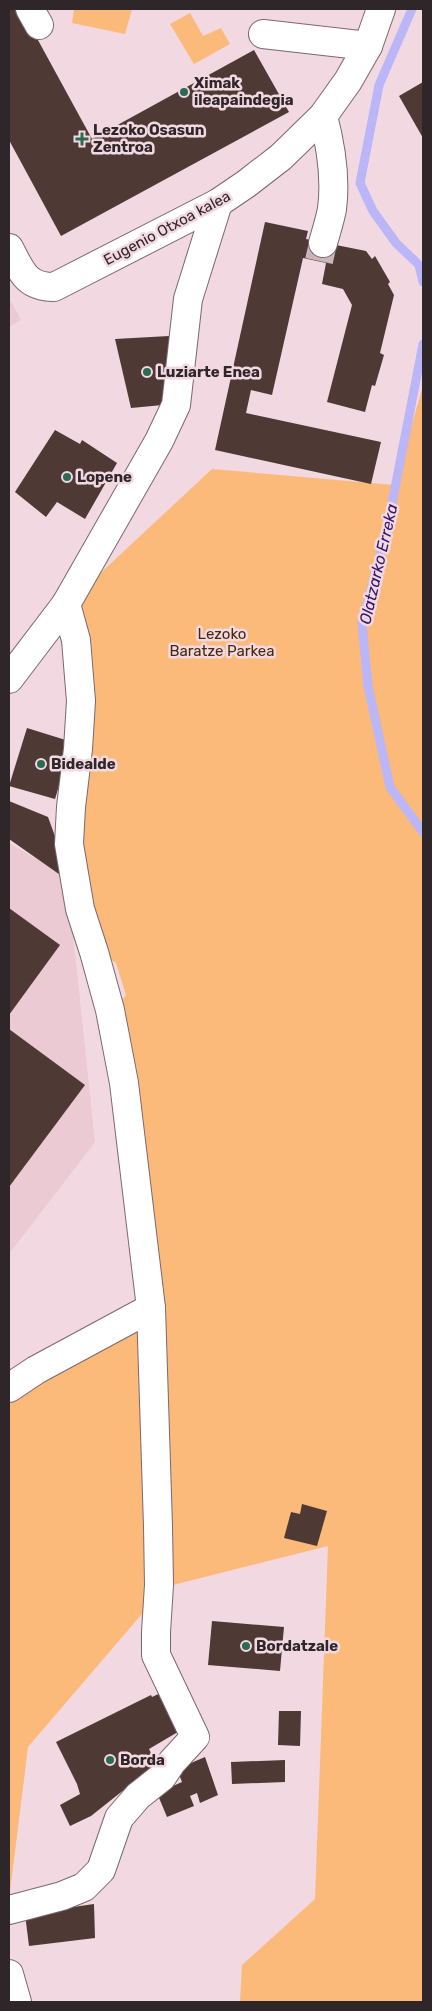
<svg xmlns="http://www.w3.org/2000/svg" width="432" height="2011" font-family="Rubik,sans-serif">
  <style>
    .built { fill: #ebcad4 }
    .green { fill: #fbba7a }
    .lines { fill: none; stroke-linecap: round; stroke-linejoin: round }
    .stream { stroke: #bab6f7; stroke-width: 9 }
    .building { fill: #4e3935 }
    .minor-tunnel { stroke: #cbb4bb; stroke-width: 28; stroke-dasharray: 28 14; stroke-linecap: butt }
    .minor-casing { stroke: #7d676e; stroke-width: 30 }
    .minor { stroke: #fff; stroke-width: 28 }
    .poi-dot { fill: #2d6a55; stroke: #f2d8e0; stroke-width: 2 }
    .labels { text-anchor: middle; stroke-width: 5; stroke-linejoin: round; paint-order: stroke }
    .poi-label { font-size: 15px; font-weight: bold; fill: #2f2629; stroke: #f2d8e0; text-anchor: start }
    .street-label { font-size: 15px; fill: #2f2629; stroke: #f2d8e0 }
    .park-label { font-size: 15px; fill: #44290c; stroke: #f2d8e0 }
    .water-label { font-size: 16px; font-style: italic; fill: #2e1570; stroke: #f2d8e0 }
  </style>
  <rect width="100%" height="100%" fill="#f2d8e0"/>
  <g class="built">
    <polygon points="9,298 21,320 9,327"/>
    <polygon points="9,843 67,877 95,1142 9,1254"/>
  </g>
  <g class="green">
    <polygon points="74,9 132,9 125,34 72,23"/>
    <polygon points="190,13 203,36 221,28 230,44 194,64 170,24"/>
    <polygon points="423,386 423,2002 240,2002 242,1965 315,1899 328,1546 165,1587 28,1747 9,1900 9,1399 157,1318 116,1007 126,995 116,963 102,954 82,904 78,594 212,469 394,485"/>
  </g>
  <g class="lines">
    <g class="stream">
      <polyline points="412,9 379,85 360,183 373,211 396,243 419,265 423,282"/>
      <polyline points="423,344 387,529 362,623 368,686 390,787 423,832"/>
    </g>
  </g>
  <g class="building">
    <polygon points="9,9 21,9 92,139 254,50 289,112 61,236 9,140"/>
    <polygon points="423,82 423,138 399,96"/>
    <polygon points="265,222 308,231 306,239 366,251 372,259 375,256 390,282 388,284 394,295 380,353 384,355 375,386 372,385 365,412 327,402 352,305 343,289 322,284 326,263 303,258 272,395 251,390 246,413 381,442 371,484 215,450"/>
    <polygon points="169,336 173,404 131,408 115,339"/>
    <polygon points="55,430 80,444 82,440 117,463 85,519 57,502 46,517 15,492"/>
    <polygon points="27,728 72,742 55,799 9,786"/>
    <polygon points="9,801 48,817 69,875 66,879 9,839"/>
    <polygon points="9,908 60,945 9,1015"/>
    <polygon points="9,1029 85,1085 9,1187"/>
    <polygon points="302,1504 327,1511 317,1546 284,1538 291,1512 300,1514"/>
    <polygon points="212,1621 284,1627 280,1671 208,1665"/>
    <polygon points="169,1689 188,1726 149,1749 160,1772 130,1785 91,1816 70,1826 60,1805 80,1794 77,1784 56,1742 151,1695 152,1697"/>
    <polygon points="279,1711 301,1711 300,1746 278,1745"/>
    <polygon points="205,1757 218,1795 200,1803 197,1793 190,1796 194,1806 167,1817 157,1793 182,1782 177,1769"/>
    <polygon points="285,1760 285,1782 232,1784 231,1762"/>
    <polygon points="94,1904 95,1938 29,1946 25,1914"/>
  </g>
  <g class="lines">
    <polyline class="minor-tunnel" points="319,261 323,243"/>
    <g class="minor-casing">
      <g id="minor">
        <polyline points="30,9 39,25"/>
        <polyline points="263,34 368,46"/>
        <path d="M323,243C326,232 330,220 332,209C336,178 331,146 323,116"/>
        <path d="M9,248C21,270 25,287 54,287L218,203L246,184L281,157L323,116L348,81L368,46L381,9"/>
        <polyline points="9,679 66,604 159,441 176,405 188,299 218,203"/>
        <polyline points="9,1388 36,1370 151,1308"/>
        <polyline points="9,1910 62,1896 84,1887 101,1870 119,1818 138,1796 162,1777 172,1762 195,1737 156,1655 156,1632 159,1585 158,1526 151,1308 124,1083 110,1010 94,952 80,909 69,844 71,807 78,749 81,701 76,640 66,604"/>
        <polyline points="9,1974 17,2002"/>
      </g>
    </g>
    <use href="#minor" class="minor"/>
  </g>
  <g class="poi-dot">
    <circle cx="184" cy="92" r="5"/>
    <path d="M79.5 131.5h5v5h5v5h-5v5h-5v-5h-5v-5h5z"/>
    <circle cx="147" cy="372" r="5"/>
    <circle cx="67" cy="477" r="5"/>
    <circle cx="41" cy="764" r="5"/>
    <circle cx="246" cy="1646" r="5"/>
    <circle cx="110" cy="1760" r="5"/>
  </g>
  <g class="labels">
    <g class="poi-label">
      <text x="194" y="88">Ximak<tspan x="194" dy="17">ileapaindegia</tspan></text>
      <text x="93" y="135">Lezoko Osasun<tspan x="93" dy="17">Zentroa</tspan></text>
      <text x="157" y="377">Luziarte Enea</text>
      <text x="77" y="482">Lopene</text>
      <text x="51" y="769">Bidealde</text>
      <text x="256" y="1651">Bordatzale</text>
      <text x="120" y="1765">Borda</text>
    </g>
    <g class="street-label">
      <text transform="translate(167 228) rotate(-28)" y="5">Eugenio Otxoa kalea</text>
    </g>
    <g class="park-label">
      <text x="222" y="639">Lezoko<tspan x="222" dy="17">Baratze Parkea</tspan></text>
    </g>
    <g class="water-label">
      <text transform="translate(378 564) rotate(-77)" y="6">Olatzarko Erreka</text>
    </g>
  </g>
  <rect width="432" height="2011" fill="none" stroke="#2f2629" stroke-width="20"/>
</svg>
